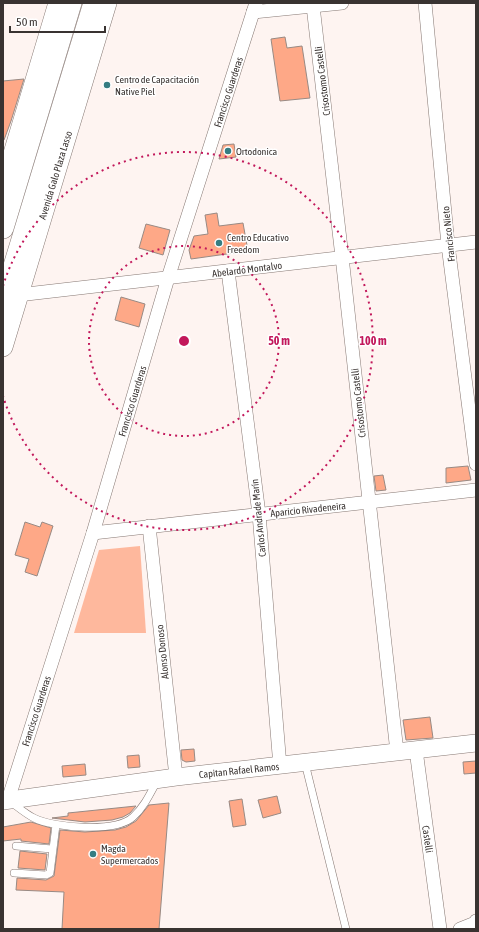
<svg xmlns="http://www.w3.org/2000/svg" width="479" height="932" font-family="'Asap Condensed',sans-serif">
  <style>
    .green { fill: #feb89d }
    .building { fill: #fea887; stroke: #988a84 }
    .lines { fill: none; stroke-linecap: round; stroke-linejoin: round }
    .service-casing { stroke: #877974; stroke-width: 8 }
    .minor-casing { stroke: #877974; stroke-width: 14 }
    .tertiary-casing { stroke: #877974; stroke-width: 18 }
    .secondary-casing { stroke: #877974; stroke-width: 20 }
    .primary-casing { stroke: #877974; stroke-width: 22 }
    .service { stroke: #fff; stroke-width: 7 }
    .minor { stroke: #fff; stroke-width: 13 }
    .tertiary { stroke: #fff; stroke-width: 17 }
    .secondary { stroke: #fff; stroke-width: 19 }
    .primary { stroke: #fff; stroke-width: 21 }
    .ring { fill: none; stroke: #c2185b; stroke-width: 2; stroke-dasharray: 2 4 }
    .poi-dot { fill: #357d82; stroke: #fff; stroke-width: 1.5 }
    .labels { text-anchor: middle; stroke-width: 3; stroke-linejoin: round; paint-order: stroke }
    .poi-label { font-size: 10px; fill: #393331; stroke: #fff; text-anchor: start }
    .street-label { font-size: 10px; fill: #393331; stroke: #fff }
    .centre { fill: #c2185b; stroke: #fff; stroke-width: 2 }
    .ring-label { font-size: 12px; text-anchor: middle; font-weight: bold; fill: #c2185b; stroke: #fff; stroke-width: 3; stroke-linejoin: round; paint-order: stroke }
  </style>
  <rect width="100%" height="100%" fill="#fef4f1"/>
  <polygon class="green" points="140,546 146,633 74,633 99,550"/>
  <g class="building">
    <polygon points="285,37 287,48 302,46 310,98 280,101 271,39"/>
    <polygon points="24,79 11,121 4,140 3,140 3,81"/>
    <polygon points="234,144 236,157 219,159 223,145"/>
    <polygon points="217,213 219,226 243,223 248,251 191,259 189,250 194,236 208,234 205,215"/>
    <polygon points="146,224 170,230 163,255 139,248"/>
    <polygon points="121,297 145,304 139,327 115,320"/>
    <polygon points="468,466 471,480 446,483 446,468"/>
    <polygon points="383,475 386,490 376,491 374,476"/>
    <polygon points="25,522 40,527 42,522 53,526 37,576 25,572 29,559 15,555"/>
    <polygon points="430,717 433,738 406,740 403,720"/>
    <polygon points="194,749 195,761 186,762 182,760 181,750"/>
    <polygon points="139,755 140,767 128,768 127,756"/>
    <polygon points="476,761 476,773 464,774 463,762"/>
    <polygon points="85,764 86,775 63,777 62,766"/>
    <polygon points="277,796 281,813 263,818 258,800"/>
    <polygon points="242,799 246,825 233,827 229,801"/>
    <polygon points="169,803 159,929 62,929 64,892 16,890 17,878 46,880 54,876 60,830 85,832 115,830 126,827 136,821 149,805"/>
    <polygon points="136,806 130,813 123,817 112,820 85,822 52,818 68,816 68,813"/>
    <polygon points="31,822 51,828 49,844 21,841 21,839 3,841 3,827"/>
    <polygon points="20,851 47,854 45,870 18,868"/>
  </g>
  <g class="lines">
    <g class="service-casing">
      <g id="service">
        <polyline points="305,763 346,929"/>
        <path d="M11,802C19,808 26,814 34,818C54,828 116,833 133,817C144,807 150,794 157,781"/>
        <polyline points="16,846 52,849"/>
        <polyline points="14,873 46,875 50,873 56,825"/>
      </g>
    </g>
    <g class="minor-casing">
      <g id="minor">
        <polyline points="425,3 448,245 476,464"/>
        <polyline points="313,6 342,257 397,752"/>
        <polyline points="253,12 342,3"/>
        <polyline points="228,271 259,514 280,766"/>
        <polyline points="18,295 476,242"/>
        <polyline points="149,526 176,777"/>
        <polyline points="93,533 476,490"/>
        <polyline points="416,750 440,929"/>
        <polyline points="8,800 93,533 168,278 256,3"/>
        <polyline points="460,929 475,923 476,921"/>
      </g>
    </g>
    <g class="tertiary-casing">
      <polyline id="tertiary" points="3,801 176,777 476,743"/>
    </g>
    <g class="secondary-casing">
      <g id="secondary">
        <polyline points="3,187 58,3"/>
        <polyline points="3,347 107,3"/>
      </g>
    </g>
    <g class="primary-casing">
      <g id="primary">
        <polyline points="3,228 71,3"/>
        <polyline points="3,302 94,3"/>
      </g>
    </g>
    <use href="#service" class="service"/>
    <use href="#minor" class="minor"/>
    <use href="#tertiary" class="tertiary"/>
    <use href="#secondary" class="secondary"/>
    <use href="#primary" class="primary"/>
  </g>
  <g class="ring">
    <circle cx="184" cy="341" r="95"/>
    <path d="M3 286A189 189 0 1 1 3 396"/>
  </g>
  <g class="poi-dot">
    <circle cx="107" cy="85" r="4"/>
    <circle cx="228" cy="151" r="4"/>
    <circle cx="219" cy="243" r="4"/>
    <circle cx="93" cy="854" r="4"/>
  </g>
  <g class="labels">
    <g class="poi-label">
      <text x="115" y="83">Centro de Capacitación<tspan x="115" dy="12">Native Piel</tspan></text>
      <text x="236" y="155">Ortodonica</text>
      <text x="227" y="241">Centro Educativo<tspan x="227" dy="12">Freedom</tspan></text>
      <text x="101" y="852">Magda<tspan x="101" dy="12">Supermercados</tspan></text>
    </g>
    <g class="street-label">
      <text transform="translate(322 81) rotate(-97)" y="4">Crisostomo Castelli</text>
      <text transform="translate(228 92) rotate(-72)" y="4">Francisco Guarderas</text>
      <text transform="translate(55 175) rotate(-73)" y="4">Avenida Galo Plaza Lasso</text>
      <text transform="translate(448 234) rotate(-96)" y="4">Francisco Nieto</text>
      <text transform="translate(247 269) rotate(-7)" y="4">Abelardo Montalvo</text>
      <text transform="translate(132 401) rotate(-73)" y="4">Francisco Guarderas</text>
      <text transform="translate(358 403) rotate(-96)" y="4">Crisostomo Castelli</text>
      <text transform="translate(308 509) rotate(-6)" y="4">Aparicio Rivadeneira</text>
      <text transform="translate(258 518) rotate(-96)" y="4">Carlos Andrade Marín</text>
      <text transform="translate(162 652) rotate(-96)" y="4">Alonso Donoso</text>
      <text transform="translate(36 711) rotate(-72)" y="4">Francisco Guarderas</text>
      <text transform="translate(239 770) rotate(-6)" y="4">Capitan Rafael Ramos</text>
      <text transform="translate(428 839) rotate(82)" y="4">Castelli</text>
    </g>
  </g>
  <circle cx="184" cy="341" r="6" class="centre"/>
  <g class="ring-label">
    <text x="279" y="345">50 m</text>
    <text x="373" y="345">100 m</text>
  </g>
  <rect width="479" height="932" fill="none" stroke="#393331" stroke-width="8"/>
  <path d="M10 26v6h95v-6" fill="none" stroke="#393331" stroke-width="2"/>
  <text x="16" y="26" font-size="12" fill="#393331" stroke="#ffffff" stroke-width="3" paint-order="stroke">50 m</text>
</svg>
